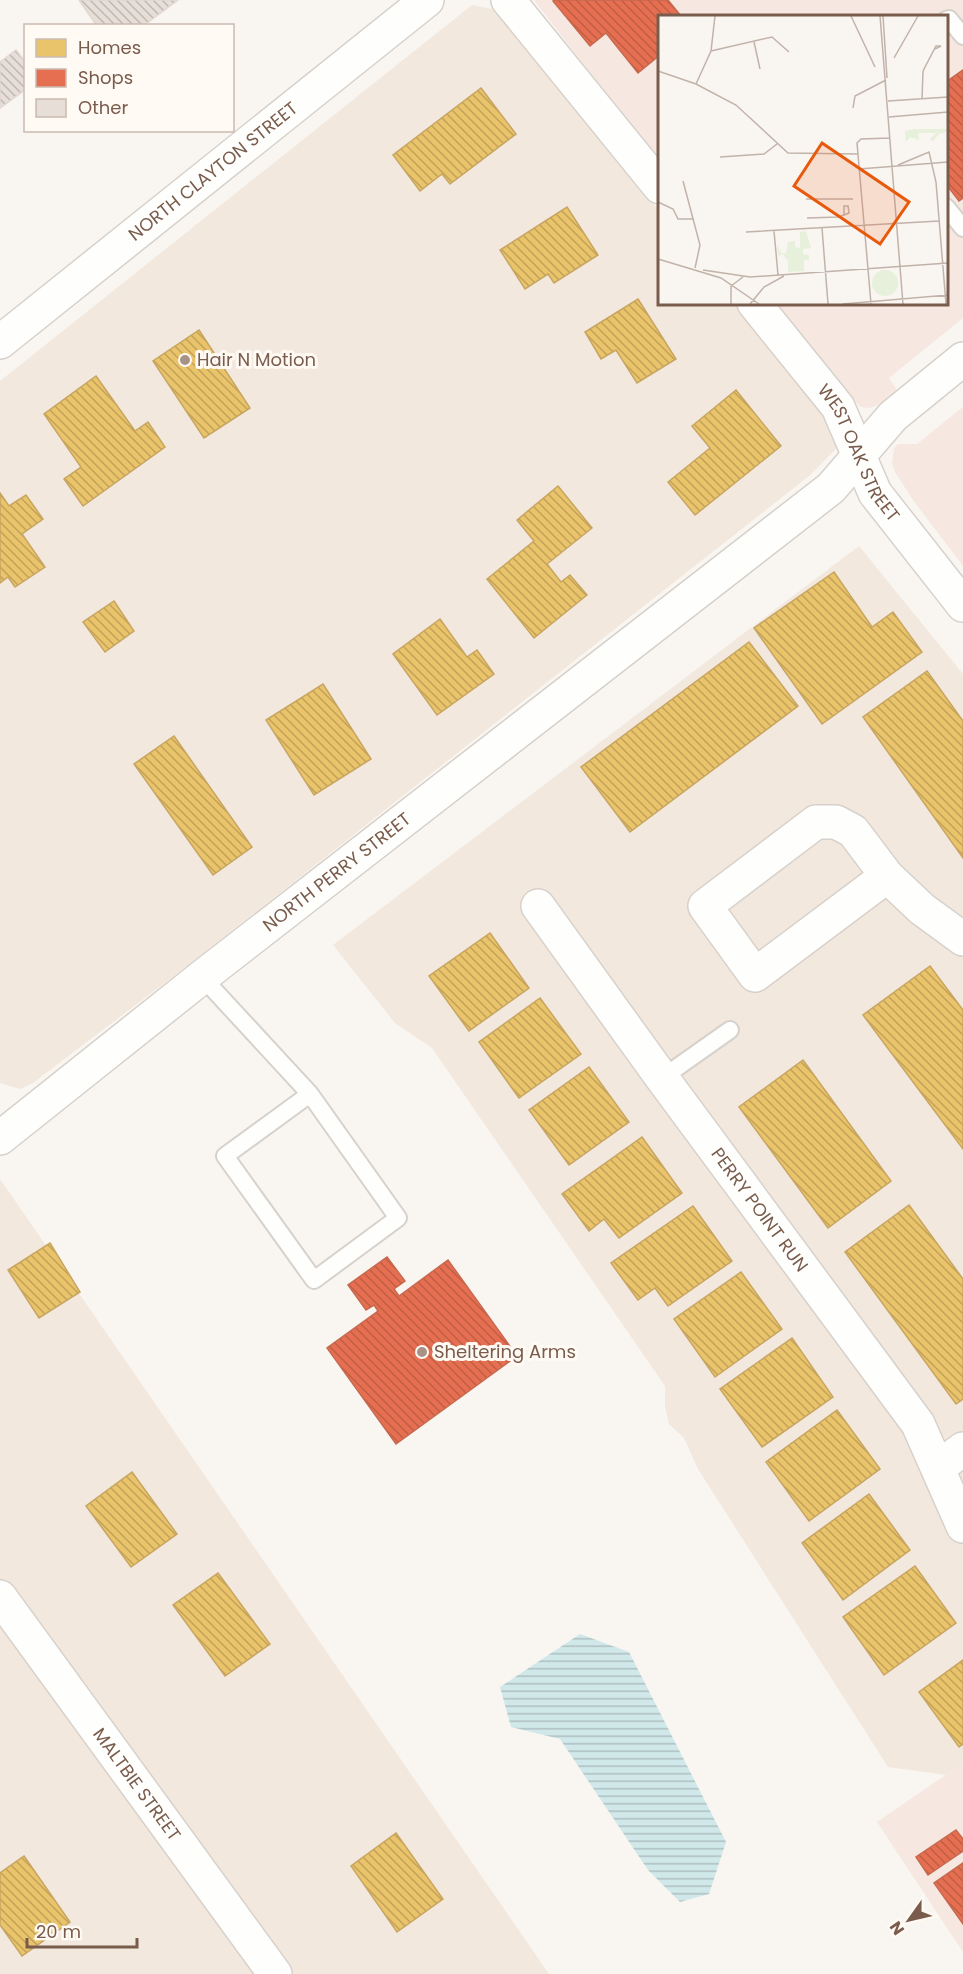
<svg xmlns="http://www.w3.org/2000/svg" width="963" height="1974" font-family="Poppins,sans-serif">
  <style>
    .residential { fill: #f2e8de }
    .commercial { fill: #f6e8e1 }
    .water { fill: url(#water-rules) }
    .homes { fill: url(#homes-back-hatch); stroke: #c8a561; stroke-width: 1.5 }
    .shops { fill: url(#shops-back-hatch); stroke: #c66950; stroke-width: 1.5 }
    .building { fill: url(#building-back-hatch); stroke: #e2d8d2; stroke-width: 1.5 }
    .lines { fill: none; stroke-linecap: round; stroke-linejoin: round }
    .service-casing { stroke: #d7d1cb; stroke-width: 20 }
    .minor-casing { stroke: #d7d1cb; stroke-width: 36 }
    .tertiary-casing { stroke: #d7d1cb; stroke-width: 36 }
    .service { stroke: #fefefd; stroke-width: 16 }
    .minor { stroke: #fefefd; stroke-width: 33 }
    .tertiary { stroke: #fefefd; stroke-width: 33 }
    .poi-dot { fill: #a69286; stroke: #fffaf3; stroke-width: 2 }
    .labels { text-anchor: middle; stroke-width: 6; stroke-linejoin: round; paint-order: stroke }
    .street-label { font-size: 18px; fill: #7a5c4d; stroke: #fffaf3 }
    .poi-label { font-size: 18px; fill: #7a5c4d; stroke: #fffaf3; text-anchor: start }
    .inset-road { fill: none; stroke: #c2b3aa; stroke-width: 1.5 }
    .view { fill: #e8590c; fill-opacity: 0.15; stroke: #e8590c; stroke-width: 3 }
    .inset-edge { fill: none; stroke: #7a5c4d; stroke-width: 3 }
  </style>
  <defs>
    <pattern id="water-rules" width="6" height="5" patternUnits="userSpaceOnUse" patternTransform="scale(1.5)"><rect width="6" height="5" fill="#d0e8ea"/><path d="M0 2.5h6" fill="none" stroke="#aebfc0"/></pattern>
    <pattern id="homes-back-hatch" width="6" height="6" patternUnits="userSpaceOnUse" patternTransform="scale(1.5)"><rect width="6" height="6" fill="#e9c46a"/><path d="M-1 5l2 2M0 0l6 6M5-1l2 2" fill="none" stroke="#c2a259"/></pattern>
    <pattern id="shops-back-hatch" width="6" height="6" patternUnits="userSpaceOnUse" patternTransform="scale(1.5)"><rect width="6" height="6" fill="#e76f51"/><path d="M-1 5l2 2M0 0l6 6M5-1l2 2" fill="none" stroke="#c05e45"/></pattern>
    <pattern id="building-back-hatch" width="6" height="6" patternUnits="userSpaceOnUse" patternTransform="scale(1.5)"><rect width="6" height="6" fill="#e6ded7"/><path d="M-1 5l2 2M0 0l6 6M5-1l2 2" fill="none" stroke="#bfb7b1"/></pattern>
  </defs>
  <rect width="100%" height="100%" fill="#f9f5f0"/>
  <g class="residential">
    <polygon points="472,5 498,10 660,212 660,303 734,303 815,404 835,436 836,449 809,476 192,962 33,1083 20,1089 0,1083 0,381"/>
    <polygon points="859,546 963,674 963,1763 947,1775 888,1767 698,1469 684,1438 669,1424 665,1406 665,1386 432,1048 395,1023 333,945"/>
    <polygon points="0,1179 549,1974 0,1974"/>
  </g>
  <g class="commercial">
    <polygon points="534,0 963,0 963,318 889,378 897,390 878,405 870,408 861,407 853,400 773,303 946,303 946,16 660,16 660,164"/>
    <polygon points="963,407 963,566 913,500 895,472 892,463 894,448 898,444 917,444"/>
    <polygon points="963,1763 963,1952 877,1822"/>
  </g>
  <polygon class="water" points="580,1634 629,1652 726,1842 709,1894 680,1902 648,1870 560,1739 511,1727 500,1687"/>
  <g class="homes">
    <polygon points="481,88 516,134 450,184 442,174 420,191 393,155"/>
    <polygon points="567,207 598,255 554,283 548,274 525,289 500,250"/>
    <polygon points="638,299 676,359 637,383 616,350 601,359 585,332"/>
    <polygon points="199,330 250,408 204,438 153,361"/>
    <polygon points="96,376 135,431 148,422 165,447 83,506 64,479 81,467 44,414"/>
    <polygon points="736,390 781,446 695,515 668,482 710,448 692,426"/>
    <polygon points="558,486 592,528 547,564 561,582 570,575 587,595 534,638 487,579 534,541 517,520"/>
    <polygon points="0,493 9,506 26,495 43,519 22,534 45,567 15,587 8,577 0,583"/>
    <polygon points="834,572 872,627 893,612 922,652 822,724 754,628"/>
    <polygon points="114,601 134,631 105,652 83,622"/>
    <polygon points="440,619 467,657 477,650 494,674 437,715 393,654"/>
    <polygon points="749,642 798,706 630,832 581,767"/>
    <polygon points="927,671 963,721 963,858 863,717"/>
    <polygon points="323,684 371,759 314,795 266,720"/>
    <polygon points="174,736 252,847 213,875 134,764"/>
    <polygon points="490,933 529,988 469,1031 429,976"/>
    <polygon points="930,966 963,1010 963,1149 863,1015"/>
    <polygon points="540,998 581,1054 519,1098 479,1042"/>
    <polygon points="803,1060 891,1181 828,1228 739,1107"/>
    <polygon points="589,1067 629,1122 569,1165 529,1110"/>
    <polygon points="642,1137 682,1193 619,1238 604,1219 589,1231 562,1194"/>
    <polygon points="909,1205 963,1279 963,1399 956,1404 845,1252"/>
    <polygon points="693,1206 732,1261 668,1306 655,1288 638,1300 611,1263"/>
    <polygon points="50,1243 80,1292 39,1318 8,1270"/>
    <polygon points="741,1272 782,1329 715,1377 674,1319"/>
    <polygon points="792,1338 833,1397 762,1447 720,1389"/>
    <polygon points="837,1410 880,1469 809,1521 766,1462"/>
    <polygon points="132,1472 177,1534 131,1567 86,1506"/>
    <polygon points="869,1494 910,1550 843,1600 802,1543"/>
    <polygon points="915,1566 956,1623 884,1675 843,1617"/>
    <polygon points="218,1573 270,1644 225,1676 173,1605"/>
    <polygon points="963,1660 963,1744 959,1747 919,1692"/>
    <polygon points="396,1833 443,1899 397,1932 351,1866"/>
    <polygon points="24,1856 70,1922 22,1956 0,1925 0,1873"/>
  </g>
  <g class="shops">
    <polygon points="555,0 668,0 681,16 660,16 660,55 638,73 606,33 590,46 553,1"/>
    <polygon points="963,70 963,198 959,201 946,184 946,82"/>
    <polygon points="387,1257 405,1281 394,1289 399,1296 448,1260 517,1356 396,1444 327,1348 378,1311 374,1305 366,1310 348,1285"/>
    <polygon points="956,1830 963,1839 963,1851 928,1875 916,1857"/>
    <polygon points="963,1863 963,1924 934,1883"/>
  </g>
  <g class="building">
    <polygon points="79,0 178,0 143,26 97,26"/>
    <polygon points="16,50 26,63 26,89 0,108 0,62"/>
  </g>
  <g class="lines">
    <g class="service-casing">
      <g id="service">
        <polyline points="946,20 949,19 963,36"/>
        <polyline points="946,207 963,228"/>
        <polyline points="202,977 310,1094 225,1156 314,1280 398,1218 310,1094"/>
        <polyline points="662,1078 730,1030"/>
      </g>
    </g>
    <g class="minor-casing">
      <g id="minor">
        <polyline points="508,0 660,187"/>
        <path id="s1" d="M754,303L838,407L875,493L963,605"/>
        <polyline points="887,876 755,975 705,906 816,822 836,822 853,831 887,876 922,909 963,939"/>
        <path id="s2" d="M538,906L662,1078L918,1424L963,1526"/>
        <polyline points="938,1468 963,1449"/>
      </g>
    </g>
    <g class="tertiary-casing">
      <g id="tertiary">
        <path id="s3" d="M0,342L427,0"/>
        <path id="s4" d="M0,1138L202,977L831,488L893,416L963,359"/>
        <path id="s5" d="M0,1597L275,1974"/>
      </g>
    </g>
    <use href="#service" class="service"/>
    <use href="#minor" class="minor"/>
    <use href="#tertiary" class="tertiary"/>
  </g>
  <g class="poi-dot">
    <circle cx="185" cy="360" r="6"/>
    <circle cx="422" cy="1352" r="6"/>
  </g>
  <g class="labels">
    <g class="street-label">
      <text dy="6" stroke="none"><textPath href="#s3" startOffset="273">NORTH CLAYTON STREET</textPath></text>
      <text dy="6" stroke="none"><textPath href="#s1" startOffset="184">WEST OAK STREET</textPath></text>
      <text dy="6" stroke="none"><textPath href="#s4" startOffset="429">NORTH PERRY STREET</textPath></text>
      <text dy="6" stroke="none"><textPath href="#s2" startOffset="376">PERRY POINT RUN</textPath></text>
      <text dy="6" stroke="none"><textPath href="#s5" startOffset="232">MALTBIE STREET</textPath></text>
    </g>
    <g class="poi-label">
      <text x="197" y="366">Hair N Motion</text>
      <text x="434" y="1358">Sheltering Arms</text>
    </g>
  </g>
  <g transform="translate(658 15)">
    <rect width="290" height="290" fill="#f9f5f0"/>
    <path d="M214 268a13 13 0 1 1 26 0a13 13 0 1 1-26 0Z" fill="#e7f0db"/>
    <path d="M256,114H289V117L281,119L275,126L272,124L278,118H260L261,125L252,122L248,127L247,116ZM148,216L153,233L145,234V239L151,240V245H146V256L130,257V246L125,239L120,241L119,230L123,238H128L130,227L137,226V232L142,233V217Z" fill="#e7f0db"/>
    <path class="inset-road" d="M193,1L217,52M222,1L242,252M225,1L229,63M96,27L102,54M53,36L114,22L131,37M236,43L260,1M0,56L38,69L78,90L130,138L200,139M38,69L53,36L57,1M264,84L265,57L266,54L278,31H283L277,34M230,86L290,82M195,93L197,81L228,65M231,102L290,97M62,142L106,139L119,129M240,150L271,137L278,167L288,289M201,154L290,147M25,166L42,230L37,253M148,184H195M0,187L15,194L20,204H36M149,203L180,202L186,200V191H190L191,198L186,200M164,213L170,289M116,216L120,260M88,217L281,206M0,244L63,263L101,289M242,252L245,289M210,254L199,128L203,124L232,123M210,254L213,289M45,255L92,262L290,248M73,289V271L85,262M92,289L106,272L126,261M185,289L290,280"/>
    <path class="view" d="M164,128L251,187L222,229L136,171Z"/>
    <rect width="290" height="290" class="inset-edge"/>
  </g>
  <rect x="24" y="24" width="210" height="108" fill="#fffaf3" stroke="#cabbb1" stroke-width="1.5"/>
  <rect x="36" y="39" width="30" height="18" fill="#e9c46a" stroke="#cabbb1" stroke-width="1.5"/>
  <text x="78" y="54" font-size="18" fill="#7a5c4d">Homes</text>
  <rect x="36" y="69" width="30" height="18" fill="#e76f51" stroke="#cabbb1" stroke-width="1.5"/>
  <text x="78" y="84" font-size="18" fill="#7a5c4d">Shops</text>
  <rect x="36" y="99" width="30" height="18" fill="#e6ded7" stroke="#cabbb1" stroke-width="1.5"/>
  <text x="78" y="114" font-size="18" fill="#7a5c4d">Other</text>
  <g transform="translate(909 1920) rotate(236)" stroke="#fffaf3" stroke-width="4.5" paint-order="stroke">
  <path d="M0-4.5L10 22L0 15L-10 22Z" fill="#7a5c4d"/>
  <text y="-9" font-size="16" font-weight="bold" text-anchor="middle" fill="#7a5c4d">N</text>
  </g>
  <path d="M27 1938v9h110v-9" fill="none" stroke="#7a5c4d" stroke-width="3"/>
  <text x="36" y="1938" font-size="18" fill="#7a5c4d" stroke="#fffaf3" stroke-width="4.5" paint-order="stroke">20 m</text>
</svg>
